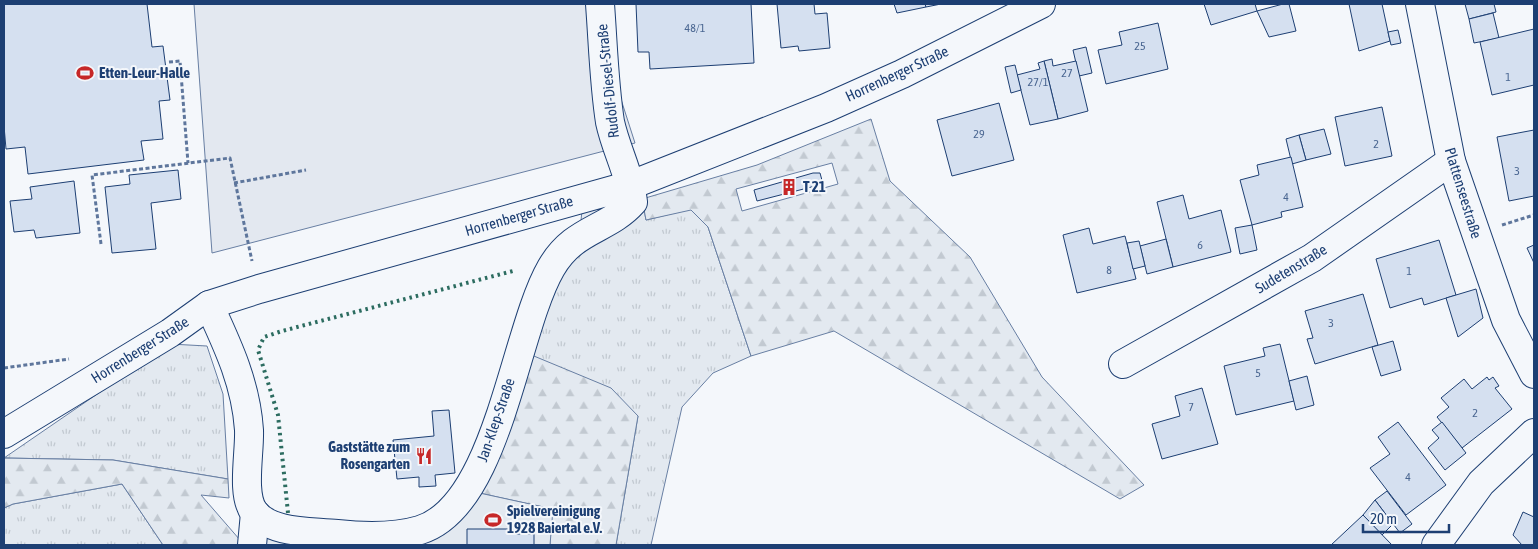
<svg xmlns="http://www.w3.org/2000/svg" width="1538" height="549" font-family="'Asap Condensed',sans-serif">
  <style>
    .grass { fill: url(#grass-tufts); stroke: #687fa3 }
    .forest { fill: url(#forest-firs); stroke: #687fa3; fill-rule: evenodd }
    .pitch { fill: #e3e9f0; stroke: #687fa3 }
    .parking { fill: #e3e8f0; stroke: #687fa3 }
    .building { fill: #d5e0f0; stroke: #1d3f73 }
    .lines { fill: none; stroke-linecap: round; stroke-linejoin: round }
    .minor-casing { stroke: #1d3f73; stroke-width: 30 }
    .major-casing { stroke: #1d3f73; stroke-width: 30 }
    .path { stroke: #5e769c; stroke-width: 3; stroke-dasharray: 4 2.5; stroke-linecap: butt }
    .minor { stroke: #f4f7fb; stroke-width: 28 }
    .major { stroke: #f4f7fb; stroke-width: 28 }
    .hedge { stroke: #2c6c60; stroke-width: 4; stroke-dasharray: 2.5 4; stroke-linecap: butt }
    .labels { text-anchor: middle; stroke-width: 4; stroke-linejoin: round; paint-order: stroke }
    .number-label { font-size: 12px; fill: #4b6792 }
    .poi-label { font-size: 15px; font-weight: bold; fill: #1d3f73; stroke: #f4f7fb; text-anchor: start }
    .street-label { font-size: 15px; fill: #1d3f73; stroke: #f4f7fb }
  </style>
  <defs>
    <pattern id="grass-tufts" width="24" height="20" patternUnits="userSpaceOnUse" patternTransform="scale(1.25)"><rect width="24" height="20" fill="#e3e9f0"/><path d="M3 7l-1-3M5 7V3M7 7l1-3M15 17l-1-3M17 17v-4M19 17l1-3" fill="none" stroke="#c2c9d1"/></pattern>
    <pattern id="forest-firs" width="22" height="20" patternUnits="userSpaceOnUse" patternTransform="scale(1.25)"><rect width="22" height="20" fill="#e3e9f0"/><path d="M5 1l3.5 6h-7zM16 11l3.5 6h-7z" fill="#c2c9d1"/></pattern>
  </defs>
  <rect width="100%" height="100%" fill="#f4f7fb"/>
  <g class="grass">
    <polygon points="642,199 646,220 691,209 708,227 751,356 713,373 682,407 651,545 616,545 638,416 517,349 580,231 582,210"/>
    <polygon points="170,344 207,346 223,394 228,479 113,460 4,458"/>
    <polygon points="122,484 163,545 4,545 4,508 13,504"/>
  </g>
  <g class="forest">
    <path d="M871,119L890,181L970,257L1042,377L1144,485L1120,499L834,331L751,356L708,227L691,210L646,220L642,199L757,165ZM832,163L838,184L742,211L736,189Z"/>
    <polygon points="517,349 611,388 638,416 616,545 550,545 552,509 461,489"/>
    <polygon points="4,458 113,460 228,479 229,498 201,495 240,540 240,545 163,545 122,484 13,504 4,508"/>
  </g>
  <polygon class="pitch" points="461,489 553,509 550,545 240,545 246,523 421,530"/>
  <polygon class="parking" points="194,4 602,4 618,90 635,143 212,253"/>
  <g class="building">
    <polygon points="4,4 147,4 152,47 163,46 170,100 159,101 163,139 141,141 144,160 28,174 25,147 6,149 4,126"/>
    <polygon points="636,4 751,4 754,63 650,69 649,52 638,52"/>
    <polygon points="777,4 814,4 815,14 827,13 830,48 799,51 798,46 781,48"/>
    <polygon points="894,4 925,4 926,7 897,13"/>
    <polygon points="925,4 941,4 926,7"/>
    <polygon points="1204,4 1255,4 1257,11 1211,25"/>
    <polygon points="1283,4 1289,4 1296,31 1269,37 1257,11"/>
    <polygon points="1349,4 1382,4 1390,41 1359,51"/>
    <polygon points="1465,4 1494,4 1496,12 1469,19"/>
    <polygon points="1493,13 1499,38 1474,43 1469,19"/>
    <polygon points="1158,23 1168,69 1106,84 1098,50 1122,45 1119,32"/>
    <polygon points="1534,29 1534,85 1492,95 1480,42"/>
    <polygon points="1398,30 1401,43 1391,45 1388,32"/>
    <polygon points="1086,47 1092,73 1079,76 1073,50"/>
    <polygon points="1052,59 1053,66 1076,61 1088,111 1058,119 1044,61"/>
    <polygon points="1044,61 1058,119 1030,125 1017,75 1040,69 1038,63"/>
    <polygon points="1015,65 1021,90 1011,93 1005,67"/>
    <polygon points="999,103 1014,160 952,176 937,120"/>
    <polygon points="1382,107 1392,156 1345,166 1335,117"/>
    <polygon points="1324,129 1331,154 1306,160 1299,135"/>
    <polygon points="1534,130 1534,196 1509,201 1497,137"/>
    <polygon points="1299,135 1306,160 1292,164 1286,139"/>
    <polygon points="1291,157 1303,207 1281,212 1282,217 1252,225 1240,180 1259,175 1257,165"/>
    <polygon points="178,170 181,199 151,203 156,249 112,253 105,187 130,184 129,175"/>
    <polygon points="813,173 820,173 823,184 757,201 754,190"/>
    <polygon points="74,181 80,233 36,238 34,230 14,232 10,201 32,199 30,187"/>
    <polygon points="1183,195 1189,219 1221,210 1231,252 1173,267 1157,202"/>
    <polygon points="1252,225 1257,250 1240,254 1235,228"/>
    <polygon points="1089,228 1093,244 1125,236 1136,279 1077,293 1063,235"/>
    <polygon points="1166,239 1173,267 1147,274 1140,246"/>
    <polygon points="1439,240 1456,295 1424,305 1422,298 1390,308 1376,259"/>
    <polygon points="1139,241 1145,266 1133,269 1127,243"/>
    <polygon points="1534,245 1534,263 1527,248"/>
    <polygon points="1476,289 1483,318 1458,337 1446,298"/>
    <polygon points="1363,294 1378,345 1315,364 1307,339 1313,338 1305,311"/>
    <polygon points="1393,341 1401,370 1381,376 1372,347"/>
    <polygon points="1280,344 1294,401 1236,415 1224,366 1265,356 1263,348"/>
    <polygon points="1307,376 1314,405 1296,410 1289,381"/>
    <polygon points="1487,377 1489,380 1493,377 1499,386 1495,388 1512,409 1462,448 1437,417 1449,407 1441,398 1464,379 1472,389"/>
    <polygon points="1202,388 1218,444 1162,459 1152,424 1180,416 1175,396"/>
    <polygon points="449,410 455,473 435,475 436,486 419,487 419,477 397,479 393,440 434,436 432,411"/>
    <polygon points="1398,422 1446,485 1406,515 1370,468 1390,454 1378,437"/>
    <polygon points="1442,422 1466,453 1445,470 1428,448 1439,438 1432,430"/>
    <polygon points="1387,491 1412,524 1400,533 1375,500"/>
    <polygon points="1375,500 1393,524 1382,535 1363,515"/>
    <polygon points="1523,512 1534,517 1534,545 1522,545 1513,535"/>
    <polygon points="1363,515 1392,545 1331,545"/>
    <polygon points="467,529 515,529 516,534 534,534 534,545 467,545"/>
  </g>
  <g class="lines">
    <g class="minor-casing">
      <g id="minor">
        <path d="M600,4C603,43 604,84 610,122C616,150 630,174 633,202C607,231 574,228 551,268C514,332 498,506 420,530C393,538 364,537 337,534C312,531 271,534 254,512C241,494 250,453 249,430C246,384 228,346 209,305L259,289L631,185L826,108L902,74L1041,4"/>
        <polyline points="1420,4 1451,161 1506,320 1534,374"/>
        <polyline points="1123,364 1312,258 1451,161"/>
        <polyline points="252,545 255,513"/>
        <polyline points="1436,545 1481,483 1534,433"/>
      </g>
    </g>
    <g class="major-casing">
      <polyline id="major" points="4,434 170,333 209,305"/>
    </g>
    <g class="path">
      <polyline points="169,62 180,61 188,163"/>
      <polyline points="234,183 306,170"/>
      <polyline points="1502,225 1534,215"/>
      <polyline points="101,244 92,175 230,158 252,261"/>
      <polyline points="4,368 69,359"/>
    </g>
    <use href="#minor" class="minor"/>
    <use href="#major" class="major"/>
    <polyline class="hedge" points="288,513 278,415 258,350 264,337 282,331 513,271"/>
  </g>
  <defs>
    <g id="stadium-bare" transform="scale(1.35)"><path d="M0-5a6.5 5 0 1 0 0 10a6.5 5 0 1 0 0-10ZM-3.5-1.8h7v3.6h-7Z" fill="#c62828" stroke="#f4f7fb" stroke-width="2.5" paint-order="stroke"/></g>
    <g id="building-bare" transform="scale(1.35)"><path d="M-4-6H4V6H1V3H-1V6H-4ZM-2.5-4.3h1.7v1.8h-1.7ZM.8-4.3h1.7v1.8H.8ZM-2.5-1h1.7V.8h-1.7ZM.8-1h1.7V.8H.8Z" fill="#c62828" stroke="#f4f7fb" stroke-width="2.5" paint-order="stroke"/></g>
    <g id="restaurant-bare" transform="scale(1.35)"><path d="M-5-6h1v4h1v-4h1v4h1v-4h1v5L-1.5 .5V6h-2V.5L-5-1ZM5-6V6H3V1.5H1.5Q1.5-4 5-6Z" fill="#c62828" stroke="#f4f7fb" stroke-width="2.5" paint-order="stroke"/></g>
  </defs>
  <g fill-rule="evenodd">
    <use href="#stadium-bare" x="85" y="73"/>
    <use href="#building-bare" x="789" y="187"/>
    <use href="#restaurant-bare" x="424" y="456"/>
    <use href="#stadium-bare" x="493" y="520"/>
  </g>
  <g class="labels">
    <g class="number-label">
      <text x="695" y="32">48/1</text>
      <text x="1140" y="50">25</text>
      <text x="1067" y="77">27</text>
      <text x="1508" y="81">1</text>
      <text x="1038" y="86">27/1</text>
      <text x="979" y="138">29</text>
      <text x="1376" y="148">2</text>
      <text x="1517" y="175">3</text>
      <text x="1286" y="201">4</text>
      <text x="1200" y="249">6</text>
      <text x="1109" y="274">8</text>
      <text x="1409" y="275">1</text>
      <text x="1331" y="327">3</text>
      <text x="1258" y="377">5</text>
      <text x="1191" y="411">7</text>
      <text x="1475" y="417">2</text>
      <text x="1408" y="481">4</text>
    </g>
    <g class="poi-label">
      <text x="99" y="78">Etten-Leur-Halle</text>
      <text x="803" y="192">T 21</text>
      <text x="410" y="452" text-anchor="end">Gaststätte zum<tspan x="410" dy="17">Rosengarten</tspan></text>
      <text x="507" y="516">Spielvereinigung<tspan x="507" dy="17">1928 Baiertal e.V.</tspan></text>
    </g>
    <g class="street-label">
      <text transform="translate(897 74) rotate(-25)" y="5">Horrenberger Straße</text>
      <text transform="translate(608 81) rotate(-96)" y="5">Rudolf-Diesel-Straße</text>
      <text transform="translate(1463 193) rotate(73)" y="5">Plattenseestraße</text>
      <text transform="translate(519 216) rotate(-16)" y="5">Horrenberger Straße</text>
      <text transform="translate(1291 269) rotate(-31)" y="5">Sudetenstraße</text>
      <text transform="translate(140 350) rotate(-32)" y="5">Horrenberger Straße</text>
      <text transform="translate(496 420) rotate(-71)" y="5">Jan-Klep-Straße</text>
    </g>
  </g>
  <rect width="1538" height="549" fill="none" stroke="#1d3f73" stroke-width="10"/>
  <path d="M1363 524v8h86v-8" fill="none" stroke="#1d3f73" stroke-width="2.5"/>
  <text x="1370" y="524" font-size="15" fill="#1d3f73" stroke="#f4f7fb" stroke-width="4" paint-order="stroke">20 m</text>
</svg>
